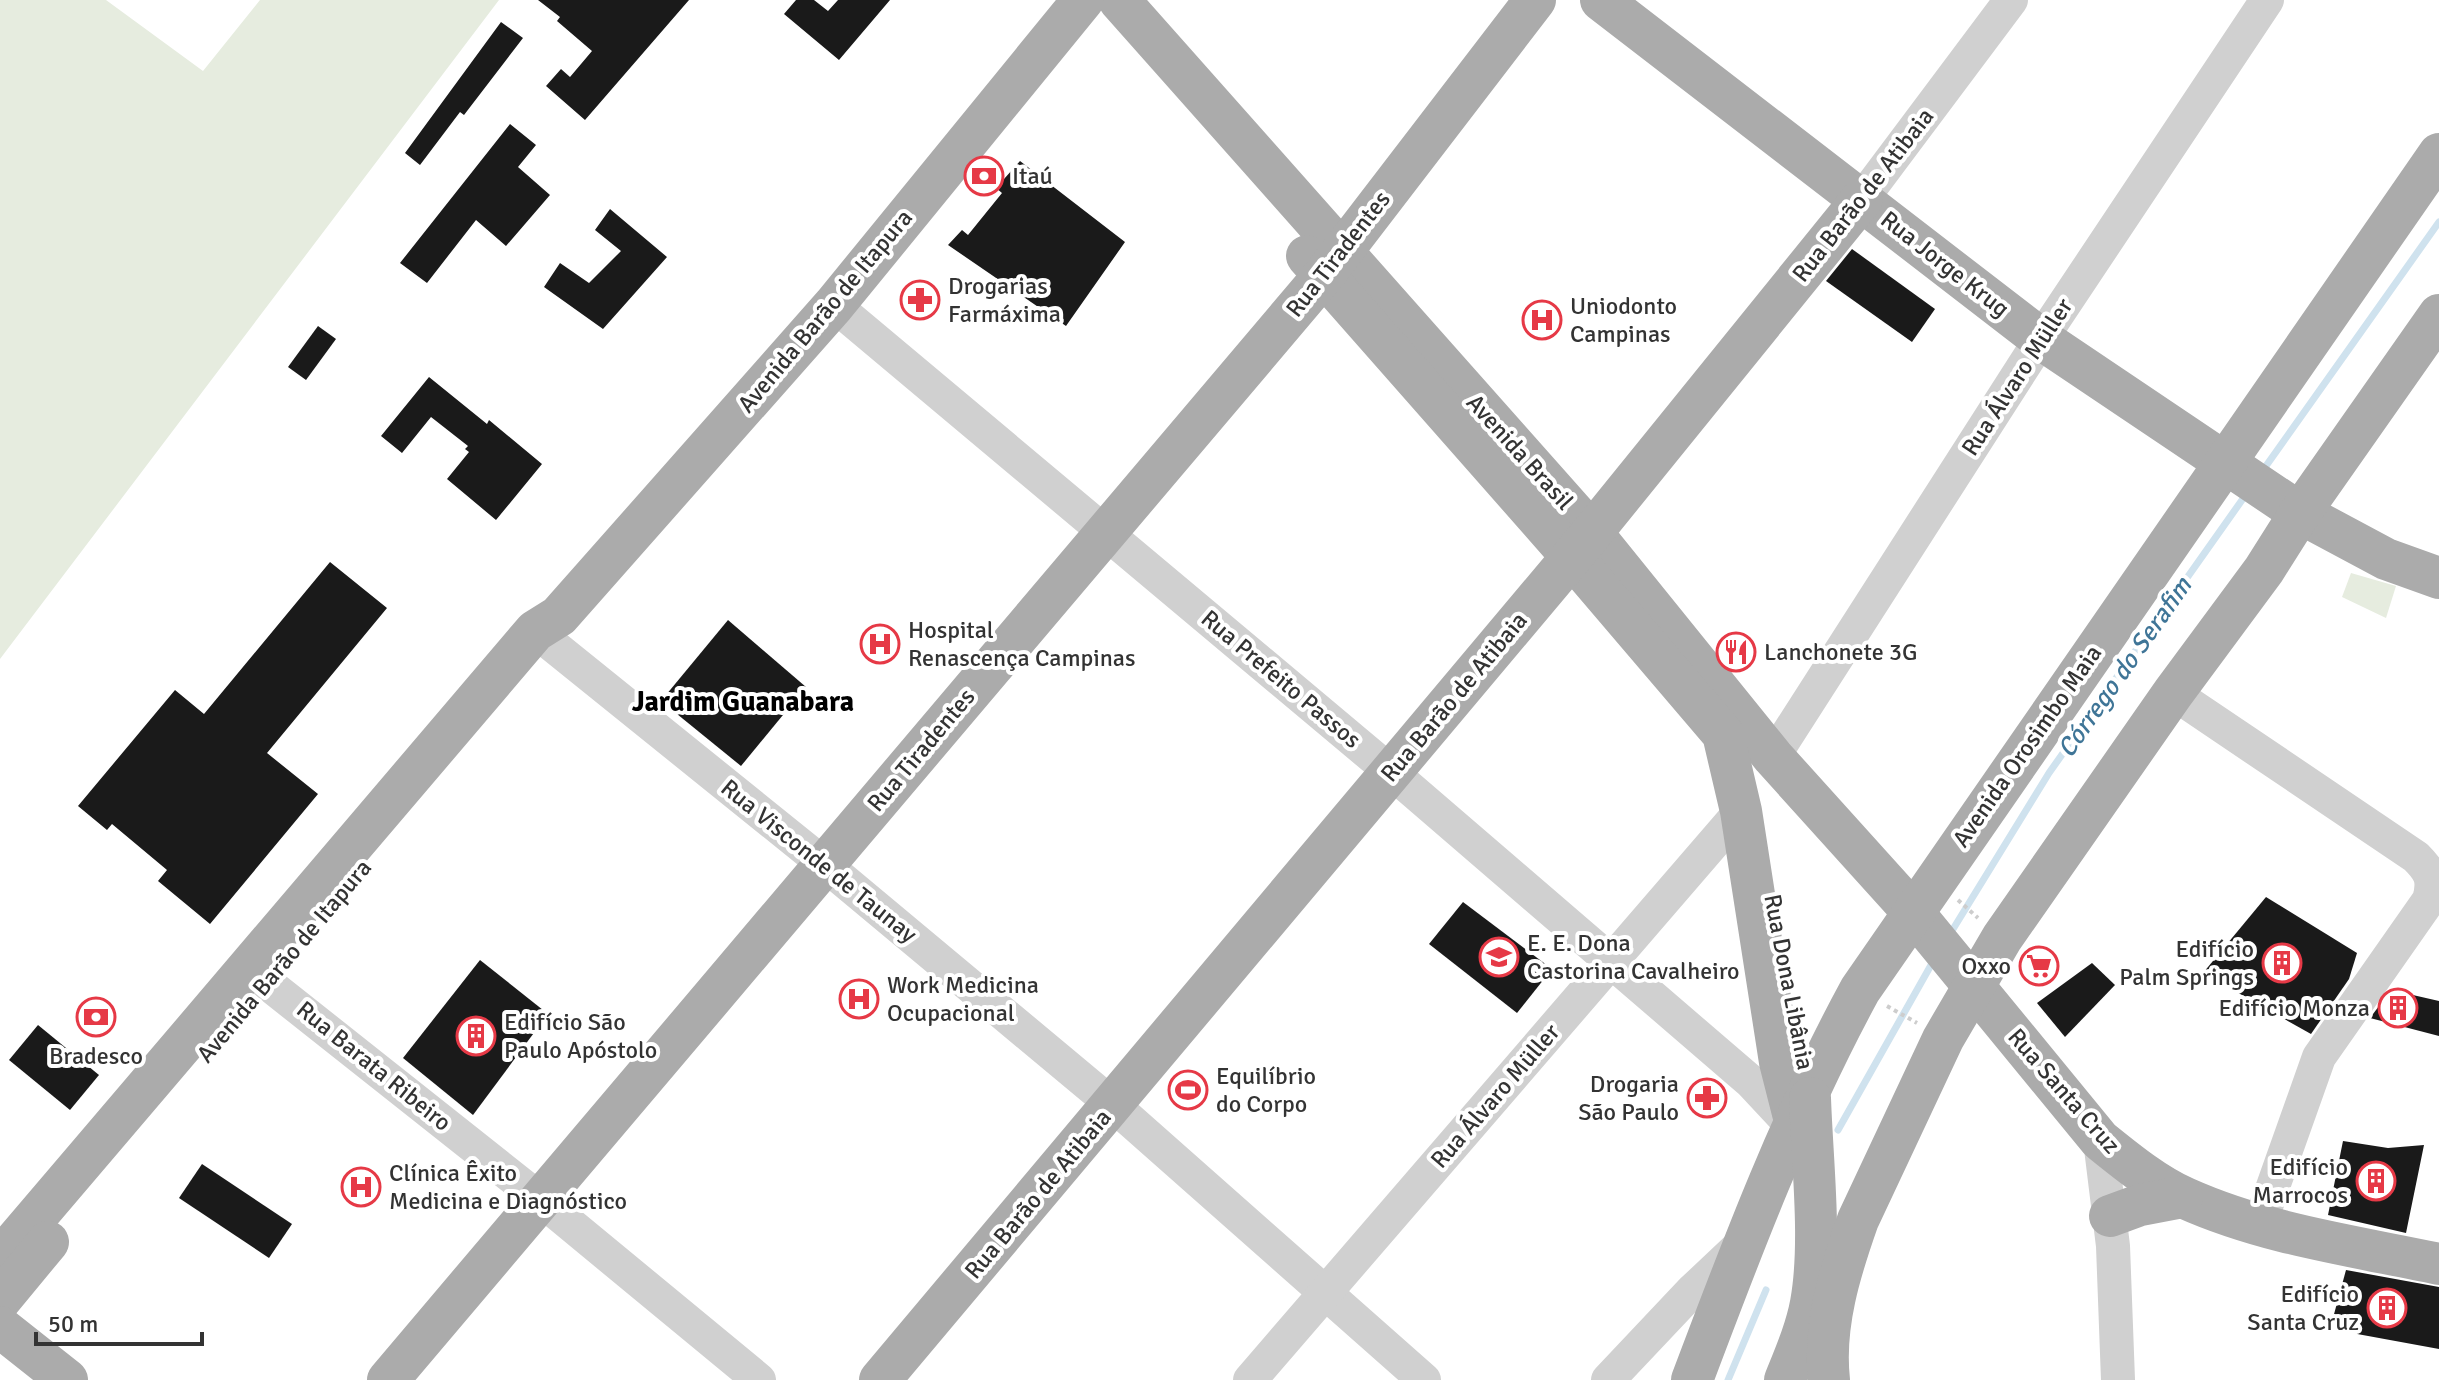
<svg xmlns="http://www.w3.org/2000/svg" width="2439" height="1380" font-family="Signika,sans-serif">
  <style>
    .green { fill: #e6ecdf }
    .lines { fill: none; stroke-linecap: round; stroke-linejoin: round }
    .stream { stroke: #cfe2ee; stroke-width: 7 }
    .building { fill: #1a1a1a }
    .path { stroke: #cdcdcd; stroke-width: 4; stroke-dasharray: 4 4; stroke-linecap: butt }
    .minor { stroke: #d0d0d0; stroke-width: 34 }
    .major { stroke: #ababab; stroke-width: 42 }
    .labels { text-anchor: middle; stroke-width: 8; stroke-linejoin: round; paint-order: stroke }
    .poi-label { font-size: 24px; fill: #333; stroke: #fff; text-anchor: start }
    .street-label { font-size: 24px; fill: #333; stroke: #fff }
    .water-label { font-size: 26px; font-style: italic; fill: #3f7597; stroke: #fff }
    .quarter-label { font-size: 28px; font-weight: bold; fill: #000; stroke: #fff }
  </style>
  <rect width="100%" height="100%" fill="#fff"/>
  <g class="green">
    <polygon points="0,0 106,0 203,71 260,0 499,0 0,659"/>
    <polygon points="2351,573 2396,586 2386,618 2342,597"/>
  </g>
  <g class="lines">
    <g class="stream">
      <polyline points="2261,473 2439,222"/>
      <polyline points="1950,934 2049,773 2247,493"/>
      <polyline points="1838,1130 1935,958"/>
      <polyline points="1728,1380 1766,1290"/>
    </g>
  </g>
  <g class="building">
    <polygon points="538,0 689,0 585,120 546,86 561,69 570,77 592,51 557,21 560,17"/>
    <polygon points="796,0 814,0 828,11 838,0 890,0 839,60 784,14"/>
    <polygon points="501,22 523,38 464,115 460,112 420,165 405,153"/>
    <polygon points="510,124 536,145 518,167 550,195 506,246 476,220 427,283 400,263"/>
    <polygon points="1020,161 1125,242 1066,326 948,245 962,230 968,235 1002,193 996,188"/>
    <polygon points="610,209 667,257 603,329 544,287 560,263 589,283 621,251 595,230"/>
    <polygon points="1852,249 1935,309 1912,342 1826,281"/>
    <polygon points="318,326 336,339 306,380 288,367"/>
    <polygon points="429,377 487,424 489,420 542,464 496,520 447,479 469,452 465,449 468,446 431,417 402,453 381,436"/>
    <polygon points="330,562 387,608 267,753 318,794 210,924 158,881 167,870 112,824 107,830 78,806 175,690 204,714"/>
    <polygon points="728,620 806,687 741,766 661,701"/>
    <polygon points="2266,897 2357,953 2349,979 2311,1034 2203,973"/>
    <polygon points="1463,902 1552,969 1517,1013 1429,944"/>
    <polygon points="480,960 548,1014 473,1115 403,1058"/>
    <polygon points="2092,963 2115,985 2065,1037 2037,1003"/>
    <polygon points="2391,990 2439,1001 2439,1036 2370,1018"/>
    <polygon points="38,1025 99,1075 70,1110 9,1060"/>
    <polygon points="2343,1141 2388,1148 2424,1145 2406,1233 2328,1215"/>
    <polygon points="202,1164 292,1224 269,1258 179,1198"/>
    <polygon points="2346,1270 2439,1287 2439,1349 2330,1329"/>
  </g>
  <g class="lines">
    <g class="path">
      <polyline points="1958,900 1978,918"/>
      <polyline points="1887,1006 1917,1023"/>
    </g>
    <g class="minor">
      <polyline points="1862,199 2011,0"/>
      <polyline points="834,305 1391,772 1750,1081 1792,1126"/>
      <polyline points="535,631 824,864 1113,1105 1424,1380"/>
      <path d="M2173,693L2416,857C2430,871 2435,879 2429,900L2319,1057L2259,1226"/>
      <polyline points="1773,757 2041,339 2267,0"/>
      <polyline points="247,967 541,1200 759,1380"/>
      <polyline points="2100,1140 2113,1246 2118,1380"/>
      <polyline points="1250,1380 1741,811"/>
      <polyline points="1608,1380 1692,1291 1743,1243"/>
    </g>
    <g class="major">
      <path d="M1119,0L1592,533L1773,757L1912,911L2100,1140C2126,1161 2154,1184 2185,1198C2265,1234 2354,1246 2439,1264"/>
      <polyline points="1601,0 2041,339 2300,513 2386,559 2439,578"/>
      <polyline points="1307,256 1572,557 1723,734 1741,811 1780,1062 1795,1121"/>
      <polyline points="2110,1216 2140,1205 2182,1197"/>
      <polyline points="0,1259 535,631 559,616 834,305 1083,0"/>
      <polyline points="0,1300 48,1242"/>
      <polyline points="0,1327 67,1380"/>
      <polyline points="388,1380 1324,275 1535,0"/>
      <polyline points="880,1380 1581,546 1862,199"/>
      <path d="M1692,1380C1742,1247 1792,1115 1860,990L2439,154"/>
      <path d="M1785,1380C1795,1355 1806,1330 1811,1303C1822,1243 1812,1160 1810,1098"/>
      <path d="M1829,1380C1823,1325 1840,1271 1858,1220L1943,1039L2002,938L2173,693L2264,570L2300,513L2439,315"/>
    </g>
  </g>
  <defs>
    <g id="bank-ring" transform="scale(2)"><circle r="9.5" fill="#fff" stroke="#e63946" stroke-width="1.5"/><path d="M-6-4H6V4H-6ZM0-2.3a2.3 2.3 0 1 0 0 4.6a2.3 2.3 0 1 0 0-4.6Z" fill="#e63946"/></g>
    <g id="pharmacy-ring" transform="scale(2)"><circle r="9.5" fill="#fff" stroke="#e63946" stroke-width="1.5"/><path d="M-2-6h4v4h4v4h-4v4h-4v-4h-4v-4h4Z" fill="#e63946"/></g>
    <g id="hospital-ring" transform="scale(2)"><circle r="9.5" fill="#fff" stroke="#e63946" stroke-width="1.5"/><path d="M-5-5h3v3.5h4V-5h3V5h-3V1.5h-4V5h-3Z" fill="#e63946"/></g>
    <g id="restaurant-ring" transform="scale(2)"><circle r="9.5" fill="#fff" stroke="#e63946" stroke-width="1.5"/><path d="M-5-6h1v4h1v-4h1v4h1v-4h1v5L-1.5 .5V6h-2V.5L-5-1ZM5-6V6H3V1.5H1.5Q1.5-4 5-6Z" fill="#e63946"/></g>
    <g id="school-ring" transform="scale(2)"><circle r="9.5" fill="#fff" stroke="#e63946" stroke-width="1.5"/><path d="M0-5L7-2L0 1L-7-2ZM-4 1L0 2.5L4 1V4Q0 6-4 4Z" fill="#e63946"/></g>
    <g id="building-ring" transform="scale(2)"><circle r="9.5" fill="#fff" stroke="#e63946" stroke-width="1.5"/><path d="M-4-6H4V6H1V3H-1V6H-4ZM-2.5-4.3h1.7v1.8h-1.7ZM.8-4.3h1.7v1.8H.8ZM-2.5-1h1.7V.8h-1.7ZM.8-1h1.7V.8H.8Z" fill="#e63946"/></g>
    <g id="supermarket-ring" transform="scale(2)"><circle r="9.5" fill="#fff" stroke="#e63946" stroke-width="1.5"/><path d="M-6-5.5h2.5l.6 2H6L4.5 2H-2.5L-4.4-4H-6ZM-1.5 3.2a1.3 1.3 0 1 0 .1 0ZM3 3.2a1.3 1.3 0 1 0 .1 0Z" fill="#e63946"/></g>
    <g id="stadium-ring" transform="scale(2)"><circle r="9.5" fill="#fff" stroke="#e63946" stroke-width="1.5"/><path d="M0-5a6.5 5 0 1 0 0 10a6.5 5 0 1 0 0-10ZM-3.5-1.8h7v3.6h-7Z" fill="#e63946"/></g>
  </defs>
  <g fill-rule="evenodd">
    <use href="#bank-ring" x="984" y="176"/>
    <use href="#pharmacy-ring" x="920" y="300"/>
    <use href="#hospital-ring" x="1542" y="320"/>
    <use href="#hospital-ring" x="880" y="644"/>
    <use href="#restaurant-ring" x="1736" y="652"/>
    <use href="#school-ring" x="1499" y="957"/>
    <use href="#building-ring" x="2282" y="963"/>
    <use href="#supermarket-ring" x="2039" y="966"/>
    <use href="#hospital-ring" x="859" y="999"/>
    <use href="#building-ring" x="2398" y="1008"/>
    <use href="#bank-ring" x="96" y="1017"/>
    <use href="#building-ring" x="476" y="1036"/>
    <use href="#stadium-ring" x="1188" y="1090"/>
    <use href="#pharmacy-ring" x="1707" y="1098"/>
    <use href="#building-ring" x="2376" y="1181"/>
    <use href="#hospital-ring" x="361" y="1187"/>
    <use href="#building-ring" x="2387" y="1308"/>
  </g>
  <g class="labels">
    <g class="poi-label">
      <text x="1012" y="184">Itaú</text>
      <text x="948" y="294">Drogarias<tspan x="948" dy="28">Farmáxima</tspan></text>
      <text x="1570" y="314">Uniodonto<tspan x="1570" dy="28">Campinas</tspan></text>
      <text x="908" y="638">Hospital<tspan x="908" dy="28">Renascença Campinas</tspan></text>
      <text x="1764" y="660">Lanchonete 3G</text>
      <text x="1527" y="951">E. E. Dona<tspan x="1527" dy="28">Castorina Cavalheiro</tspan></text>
      <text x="2254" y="957" text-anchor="end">Edifício<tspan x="2254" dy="28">Palm Springs</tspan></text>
      <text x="2011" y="974" text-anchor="end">Oxxo</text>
      <text x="887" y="993">Work Medicina<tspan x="887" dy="28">Ocupacional</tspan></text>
      <text x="2370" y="1016" text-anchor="end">Edifício Monza</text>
      <text x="504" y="1030">Edifício São<tspan x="504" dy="28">Paulo Apóstolo</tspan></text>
      <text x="96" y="1064" text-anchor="middle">Bradesco</text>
      <text x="1216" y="1084">Equilíbrio<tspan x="1216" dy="28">do Corpo</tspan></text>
      <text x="1679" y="1092" text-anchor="end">Drogaria<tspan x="1679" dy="28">São Paulo</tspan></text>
      <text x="2348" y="1175" text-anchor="end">Edifício<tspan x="2348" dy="28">Marrocos</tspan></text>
      <text x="389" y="1181">Clínica Êxito<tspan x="389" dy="28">Medicina e Diagnóstico</tspan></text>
      <text x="2359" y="1302" text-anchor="end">Edifício<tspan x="2359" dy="28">Santa Cruz</tspan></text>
    </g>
    <g class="street-label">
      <text transform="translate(1863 195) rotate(-52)" y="8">Rua Barão de Atibaia</text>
      <text transform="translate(1338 254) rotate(-52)" y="8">Rua Tiradentes</text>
      <text transform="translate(1945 264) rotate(38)" y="8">Rua Jorge Krug</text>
      <text transform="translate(825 311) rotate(-50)" y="8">Avenida Barão de Itapura</text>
      <text transform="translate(2017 377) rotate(-57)" y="8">Rua Álvaro Müller</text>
      <text transform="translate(1520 452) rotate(48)" y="8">Avenida Brasil</text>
      <text transform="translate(1281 679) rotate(40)" y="8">Rua Prefeito Passos</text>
      <text transform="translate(1454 697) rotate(-50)" y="8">Rua Barão de Atibaia</text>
      <text transform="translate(2027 746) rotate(-55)" y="8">Avenida Orosimbo Maia</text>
      <text transform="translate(921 750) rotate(-50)" y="8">Rua Tiradentes</text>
      <text transform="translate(819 861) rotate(39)" y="8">Rua Visconde de Taunay</text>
      <text transform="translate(284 961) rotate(-50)" y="8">Avenida Barão de Itapura</text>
      <text transform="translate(1789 982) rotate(79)" y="8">Rua Dona Libânia</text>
      <text transform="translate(374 1066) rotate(39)" y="8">Rua Barata Ribeiro</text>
      <text transform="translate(2064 1091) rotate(49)" y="8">Rua Santa Cruz</text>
      <text transform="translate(1495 1096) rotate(-49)" y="8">Rua Álvaro Müller</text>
      <text transform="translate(1038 1194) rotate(-50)" y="8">Rua Barão de Atibaia</text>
    </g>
    <g class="water-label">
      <text transform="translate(2124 667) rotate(-55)" y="9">Córrego do Serafim</text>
    </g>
    <g class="quarter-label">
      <text x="743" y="711">Jardim Guanabara</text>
    </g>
  </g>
  <path d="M36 1332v12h166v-12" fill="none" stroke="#333333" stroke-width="4"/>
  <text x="48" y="1332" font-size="24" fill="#333333" stroke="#ffffff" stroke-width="6" paint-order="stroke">50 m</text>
</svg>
